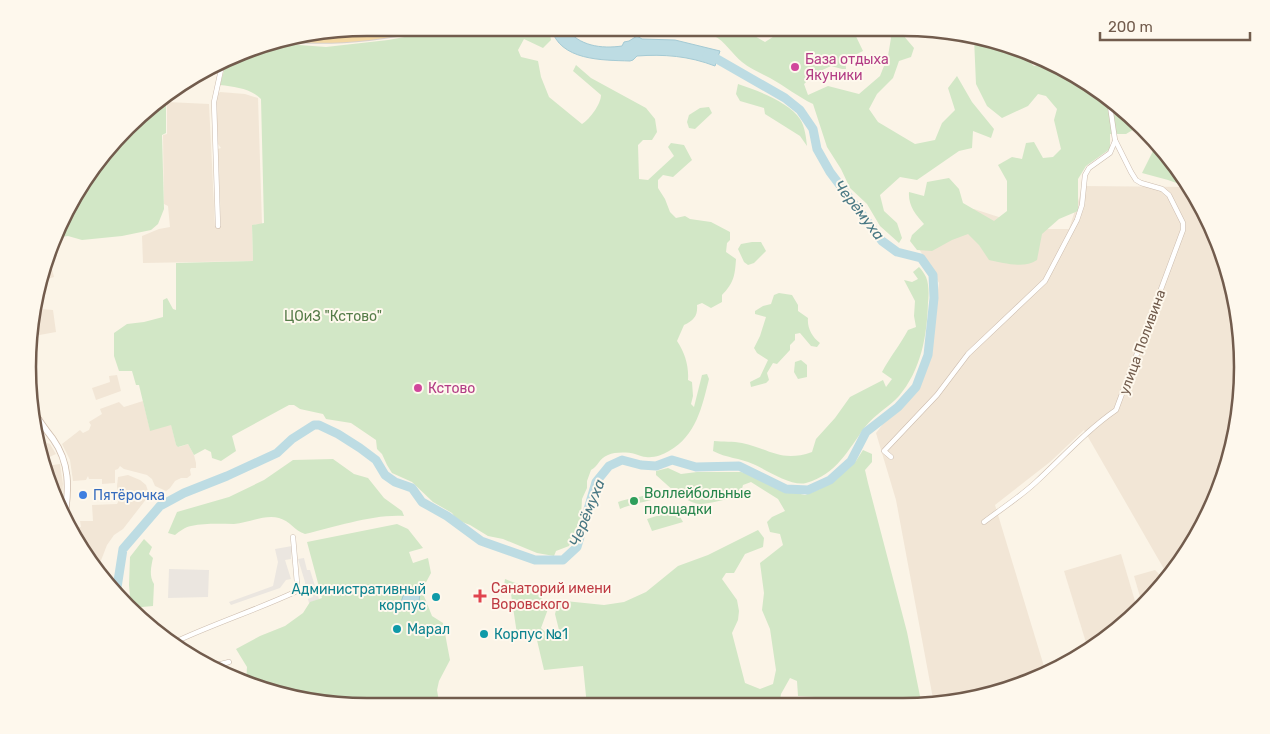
<svg xmlns="http://www.w3.org/2000/svg" width="1270" height="734" font-family="Rubik,sans-serif">
  <style>
    .residential { fill: #f2e6d6 }
    .industrial { fill: #ebe6e0 }
    .green { fill: #d2e7c6 }
    .water { fill: #bddce3; stroke: #a4cad4 }
    .lines { fill: none; stroke-linecap: round; stroke-linejoin: round }
    .river { stroke: #bddce3; stroke-width: 9 }
    .minor-casing { stroke: #ccbcae; stroke-width: 5.5 }
    .secondary-casing { stroke: #d0beae; stroke-width: 7 }
    .primary-casing { stroke: #d8d1cd; stroke-width: 8 }
    .minor { stroke: #fff; stroke-width: 4.5 }
    .secondary { stroke: #fff; stroke-width: 5.5 }
    .primary { stroke: #f4d9a5; stroke-width: 6 }
    .hotel-dot { fill: #d1479c; stroke: #fef8ed; stroke-width: 2 }
    .shop-dot { fill: #3f7fe0; stroke: #fef8ed; stroke-width: 2 }
    .leisure-dot { fill: #2e9e5b; stroke: #fef8ed; stroke-width: 2 }
    .health-dot { fill: #e0444e; stroke: #fef8ed; stroke-width: 2 }
    .culture-dot { fill: #0f9aa8; stroke: #fef8ed; stroke-width: 2 }
    .labels { text-anchor: middle; stroke-width: 4; stroke-linejoin: round; paint-order: stroke }
    .hotel-label { font-size: 14px; fill: #b23c85; stroke: #fef8ed; text-anchor: start }
    .park-label { font-size: 14px; fill: #567c49; stroke: #fef8ed }
    .street-label { font-size: 14px; fill: #725c4d; stroke: #fef8ed }
    .leisure-label { font-size: 14px; fill: #27864d; stroke: #fef8ed; text-anchor: start }
    .shop-label { font-size: 14px; fill: #366cbe; stroke: #fef8ed; text-anchor: start }
    .health-label { font-size: 14px; fill: #be3a42; stroke: #fef8ed; text-anchor: start }
    .culture-label { font-size: 14px; fill: #0d838f; stroke: #fef8ed; text-anchor: start }
    .water-label { font-size: 15px; font-style: italic; fill: #497884; stroke: #fef8ed }
    .rim { fill: none; stroke: #725c4d; stroke-width: 2.5 }
  </style>
  <rect width="100%" height="100%" fill="#fbf4e7"/>
  <g class="residential">
    <polygon points="220,92 245,94 258,98 262,224 252,225 253,261 143,263 142,236 159,229 170,227 168,206 164,204 163,135 167,134 167,102 209,104 215,226 221,226 218,149 221,148 218,144 216,103 217,95"/>
    <polygon points="1083,186 1190,187 1212,234 1217,237 1236,300 1242,367 1236,433 1217,497 1185,555 1168,576 1084,430 1050,462 995,505 1046,673 1012,689 934,704 896,500 876,433 912,386 930,344 939,283 914,240 974,209 1036,229 1069,229"/>
    <polygon points="49,257 54,277 39,281 39,279"/>
    <polygon points="37,296 40,309 53,310 56,332 34,336"/>
    <polygon points="117,375 121,391 96,400 92,388 110,382 109,376"/>
    <polygon points="143,401 150,430 171,424 176,445 179,447 188,444 194,455 196,463 196,468 191,468 190,470 191,475 187,478 181,478 175,481 170,488 166,491 155,486 152,479 147,475 124,469 120,466 118,469 115,470 115,483 102,484 102,479 89,479 88,476 86,480 73,481 70,460 62,444 80,430 83,433 89,430 91,425 89,422 102,414 100,409 119,402 124,407"/>
    <polygon points="38,432 47,443 50,444 56,454 45,459"/>
    <polygon points="60,464 63,484 61,505 58,505 53,497 46,466"/>
    <polygon points="128,475 140,480 146,485 148,491 145,494 147,498 123,529 114,535 107,545 100,563 97,567 72,528 81,527 80,521 93,521 92,505 117,504 119,500 117,486 118,477"/>
    <polygon points="1121,554 1138,611 1088,649 1064,571"/>
    <polygon points="1155,570 1165,580 1143,607 1134,576"/>
  </g>
  <g class="industrial">
    <polygon points="292,546 291,559 285,560 291,579 286,580 280,588 231,605 229,602 273,586 278,562 275,549"/>
    <polygon points="304,558 307,570 310,570 319,599 309,603 308,599 313,597 311,591 305,592 305,582 298,559"/>
    <polygon points="169,569 209,570 208,597 168,598"/>
  </g>
  <g class="green">
    <path d="M454,28H549L551,40L543,48L524,39L518,50L521,57L538,61L541,77L549,97L582,124C590,119 601,104 601,95L573,71L576,65L591,78L646,108L655,119L657,132L652,140H643L638,145L639,179L648,180L674,156L668,147L671,143L684,145L692,160L673,177L663,175L658,180V188L665,199L670,212L676,218L685,216L690,219L711,222L730,232V240L727,243L726,252L736,259C735,275 734,283 722,295V302L711,308L702,303L697,305C698,315 694,321 684,325L677,341C685,353 689,366 688,380L692,382L693,396L691,404L694,407L702,375L707,374L709,379C702,407 696,436 669,451C662,455 654,458 646,457C643,457 639,455 635,454C627,452 615,452 608,455C599,458 598,467 591,470L587,481V488L582,499L581,517L569,546L556,551L554,556L537,553L503,539L488,536L470,525L457,520L452,513L433,502L412,482L392,473L387,465L382,454L377,449L376,440L351,423L326,419L323,414L300,409L294,405H289L232,436L236,451L221,461L212,458L211,452L205,449L194,455L188,444L178,447L176,445L171,425L150,431L139,385H136L132,371H119L114,356V333L127,324L144,322L163,317V300L167,298L173,309L176,310V263L253,261L252,225L264,223L261,99C250,88 235,87 220,85L226,63L258,45L272,43L326,47L388,40Z"/>
    <path d="M713,28H746L748,32L765,42L787,28H852L863,51L857,54L845,56L846,69H842L831,66L816,73L804,84L808,95L828,86L859,94L880,76L888,56L891,38L887,28H897L914,48L911,57L899,61L893,78L877,94L869,109L878,122L915,144L935,140L942,123L955,110L948,88L957,76L972,102L994,129L991,138L973,131L972,148L959,151L917,180L900,177L880,195L884,211L897,223L902,238L899,243L880,226L867,204L850,188L841,169L827,147L813,104C798,97 785,86 770,78C761,73 750,69 742,62C733,55 724,40 714,36Z"/>
    <path d="M974,38L1012,46L1034,66L1049,64L1091,85L1141,125L1126,134H1110V149L1086,166L1078,179V211L1059,219L1042,234L1037,260C1024,269 1004,263 989,260L979,245L968,234L952,240L932,251L917,250L910,241L912,235L924,224C916,215 908,206 909,192L924,196L927,182L949,178L959,189L963,203L994,221L1007,211V181L998,165L1012,157L1022,159L1026,143L1034,142L1043,158L1053,157L1061,149L1054,120L1057,109L1046,96L1038,94L1028,106L1002,118L987,106L976,84Z"/>
    <path d="M738,84C756,90 789,102 800,119C805,127 806,137 807,146L800,136L765,114L764,108L740,101L736,94Z"/>
    <polygon points="166,94 166,133 162,135 164,209 158,224 151,230 122,236 82,240 68,236 61,237 59,235 85,178 161,97"/>
    <polygon points="709,107 712,113 695,129 689,128 687,122 689,115 700,108"/>
    <polygon points="1157,143 1185,178 1189,185 1188,187 1168,180 1142,173"/>
    <polygon points="752,242 761,242 766,251 754,263 748,265 744,262 738,249 741,244"/>
    <path d="M919,267C922,270 924,273 926,277C929,284 929,295 928,303C927,336 921,370 899,396C889,407 875,414 865,427C848,450 837,474 806,483C792,487 765,469 753,464C740,458 726,458 713,451L714,441C723,442 733,441 742,443C770,449 781,463 812,452L816,439L835,418L850,397L883,380L886,387L892,379L882,372C890,357 900,345 908,330L916,327L914,316L915,301L904,280L912,282L918,279L913,272Z"/>
    <path d="M779,293L792,295L798,305V311L808,318C807,328 812,337 820,343L817,347L811,346L800,333L795,334V340L790,345V350L777,364L773,363L767,373L769,380L766,383L751,387L750,382L760,377L768,360L757,353L754,348L760,336L766,317L755,314V311L763,306L771,304L774,295Z"/>
    <polygon points="801,360 807,365 807,377 798,379 794,372 795,362"/>
    <path d="M863,450L872,454V462L865,470L868,483L907,632L922,706H880L875,701L870,706H816L815,697L798,696L797,681L790,678L781,694L779,706H770L758,701L743,706H587L583,666L544,670L536,636L527,631L517,634L511,594L503,593L505,579L537,591L548,609L541,628L554,640L561,638L555,614L558,603L565,601L604,605L624,602L646,592L678,566L708,555L758,530L764,538L763,547L745,554L734,573H726L722,579L737,600L739,611L738,620L732,633L745,683L760,689L773,684L776,670L770,629L762,610L764,593L760,563L783,545L780,534L770,532L767,522L772,517L785,511L778,499L751,482L743,485L740,496C730,498 710,504 700,504C687,504 666,484 656,475V471L668,468L681,474L697,472H741L751,475L783,490L805,495L820,489L843,473L856,461Z"/>
    <path d="M333,459L354,474L368,478L384,498L402,511L404,516C373,514 336,527 305,534C295,531 290,521 279,518C265,514 249,523 234,524C219,524 206,523 191,526C185,527 180,531 175,535L168,533L177,512L229,497L264,480L293,460Z"/>
    <path d="M649,494L651,500C641,503 631,504 620,509L618,502C628,498 638,498 649,494Z"/>
    <polygon points="676,510 683,522 652,531 647,519"/>
    <polygon points="397,524 408,529 423,548 409,552 413,563 428,558 431,573 424,586 424,596 432,616 443,623 450,660 439,681 437,690 439,702 433,706 395,703 394,706 345,706 258,689 246,683 247,667 236,649 260,636 285,626 303,613 310,602 322,598 307,542"/>
    <path d="M144,539L152,547L149,554L153,558C151,567 149,576 154,584L153,606L131,608L129,585L130,557Z"/>
  </g>
  <g class="water">
    <path d="M551,28H566C579,46 601,49 622,46L624,42L629,41L637,36L642,39L675,40L720,51L715,66C689,56 664,54 637,56L633,60L630,61C602,60 560,61 551,28Z"/>
    <polygon points="417,587 420,594 419,601 410,605 400,605 403,596"/>
  </g>
  <g class="lines">
    <polyline class="river" points="116,594 123,549 160,506 184,493 227,476 277,453 292,439 314,425 319,425 338,434 360,448 376,460 385,475 395,482 412,488 422,502 447,516 481,541 535,560 563,560 577,547 596,482 609,466 622,460 641,465 656,466 672,460 696,467 739,466 786,489 808,490 830,480 851,461 866,432 898,407 916,387 928,355 934,298 933,275 921,258 897,252 882,241 830,172 817,149 813,129 800,110 785,98 717,59 707,55"/>
    <g class="minor-casing">
      <g id="minor">
        <polyline points="1024,51 1034,61 1047,63"/>
        <polyline points="218,226 214,102 222,65"/>
        <polyline points="891,457 884,451 937,395 968,354 1045,281 1077,220 1082,205 1085,175 1089,168 1110,153 1115,141"/>
        <path d="M984,522C1001,509 1020,497 1036,482C1062,458 1087,430 1116,410L1183,230V223L1169,195L1162,189L1141,183L1136,180L1131,172L1115,140L1109,99"/>
        <path d="M177,641C216,623 256,610 295,592L297,583L293,537"/>
        <polyline points="213,666 229,662"/>
      </g>
    </g>
    <g class="secondary-casing">
      <path id="secondary" d="M33,410C39,421 46,430 53,439C70,463 69,488 65,516"/>
    </g>
    <g class="primary-casing">
      <g id="primary">
        <polyline points="352,30 371,28"/>
        <path d="M295,39C338,42 380,37 423,28"/>
      </g>
    </g>
    <use href="#minor" class="minor"/>
    <use href="#secondary" class="secondary"/>
    <use href="#primary" class="primary"/>
  </g>
  <g class="hotel-dot">
    <circle cx="795" cy="67" r="5"/>
    <circle cx="418" cy="388" r="5"/>
  </g>
  <circle class="shop-dot" cx="83" cy="495" r="5"/>
  <circle class="leisure-dot" cx="634" cy="501" r="5"/>
  <path class="health-dot" d="M477.5 588.5h5v5h5v5h-5v5h-5v-5h-5v-5h5z"/>
  <g class="culture-dot">
    <circle cx="436" cy="597" r="5"/>
    <circle cx="397" cy="629" r="5"/>
    <circle cx="484" cy="634" r="5"/>
  </g>
  <g class="labels">
    <g class="hotel-label">
      <text x="805" y="64">База отдыха<tspan x="805" dy="16">Якуники</tspan></text>
      <text x="428" y="393">Кстово</text>
    </g>
    <g class="park-label">
      <text x="333" y="321">ЦОиЗ "Кстово"</text>
    </g>
    <g class="street-label">
      <text transform="translate(1142 342) rotate(-70)" y="5">улица Поливина</text>
    </g>
    <g class="leisure-label">
      <text x="644" y="498">Воллейбольные<tspan x="644" dy="16">площадки</tspan></text>
    </g>
    <g class="shop-label">
      <text x="93" y="500">Пятёрочка</text>
    </g>
    <g class="health-label">
      <text x="491" y="593">Санаторий имени<tspan x="491" dy="16">Воровского</tspan></text>
    </g>
    <g class="culture-label">
      <text x="426" y="594" text-anchor="end">Административный<tspan x="426" dy="16">корпус</tspan></text>
      <text x="407" y="634">Марал</text>
      <text x="494" y="639">Корпус №1</text>
    </g>
    <g class="water-label">
      <text transform="translate(859 210) rotate(52)" y="5">Черёмуха</text>
      <text transform="translate(587 513) rotate(-68)" y="5">Черёмуха</text>
    </g>
  </g>
  <path d="M0 0H1270V734H0ZM367 36H903A331 331 0 0 1 1234 367V367A331 331 0 0 1 903 698H367A331 331 0 0 1 36 367V367A331 331 0 0 1 367 36Z" fill="#fef8ed" fill-rule="evenodd"/>
  <path class="rim" d="M367 36H903A331 331 0 0 1 1234 367V367A331 331 0 0 1 903 698H367A331 331 0 0 1 36 367V367A331 331 0 0 1 367 36Z"/>
  <path d="M1100 32v8h150v-8" fill="none" stroke="#725c4d" stroke-width="2.5"/>
  <text x="1108" y="32" font-size="15" fill="#725c4d" stroke="#fef8ed" stroke-width="4" paint-order="stroke">200 m</text>
</svg>
